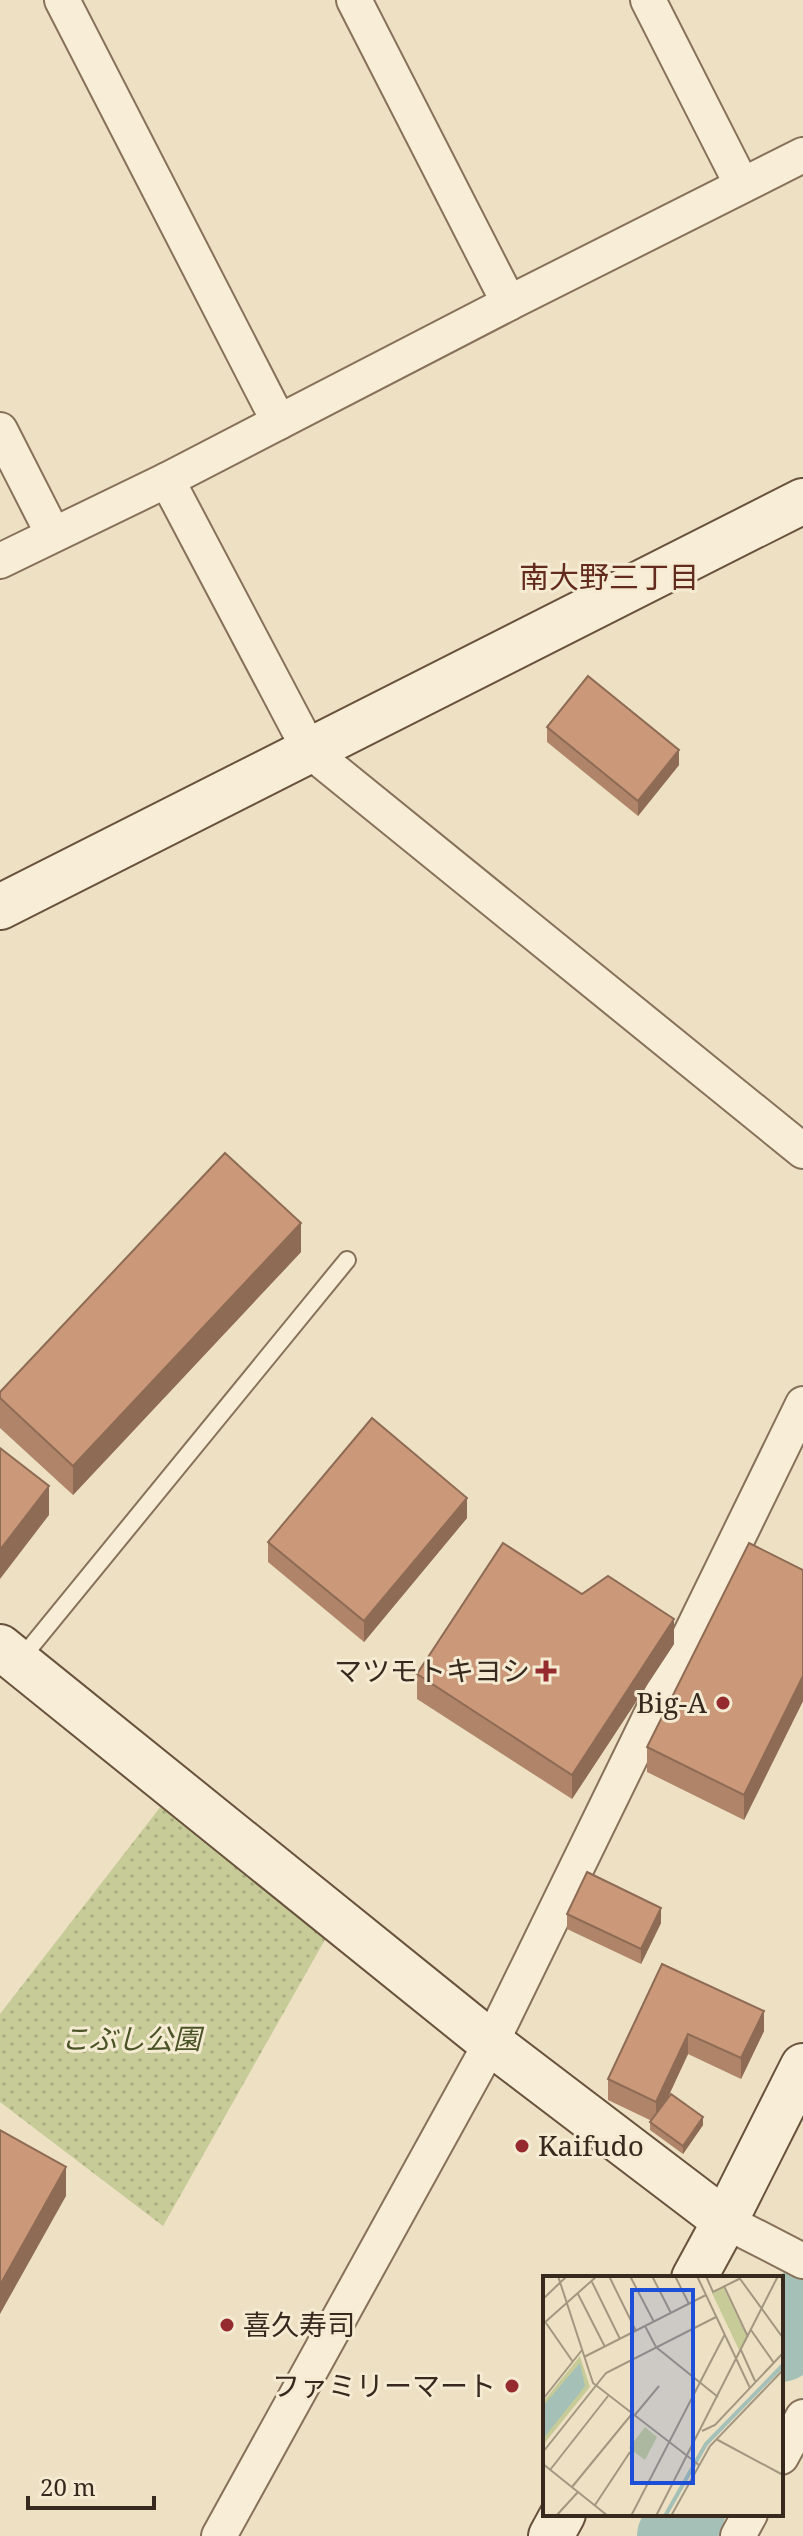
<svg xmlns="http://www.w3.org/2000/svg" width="803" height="2536" font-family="'Noto Serif','Noto Sans JP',serif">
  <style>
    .park { fill: url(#park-dots) }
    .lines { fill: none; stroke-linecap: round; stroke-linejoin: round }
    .river { stroke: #a5c0b7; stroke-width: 76 }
    .lane-casing { stroke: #87715a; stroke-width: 20 }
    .street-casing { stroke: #87715a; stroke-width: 38 }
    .secondary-casing { stroke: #69523d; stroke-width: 48 }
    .lane { stroke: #f8edd6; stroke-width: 16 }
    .street { stroke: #f8edd6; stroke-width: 34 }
    .secondary { stroke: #f8edd6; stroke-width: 44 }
    .wall { fill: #af8468 }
    .shaded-wall { fill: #8e6b55 }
    .building { fill: #cb9979; stroke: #8e6b55; stroke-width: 2 }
    .poi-dot { fill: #952b2e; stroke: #f5ead2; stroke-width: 3 }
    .labels { text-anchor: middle; stroke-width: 6; stroke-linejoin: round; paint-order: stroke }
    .poi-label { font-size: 28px; fill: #37291e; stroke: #f5ead2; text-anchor: end }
    .park-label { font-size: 28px; font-style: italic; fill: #495325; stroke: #f5ead2 }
    .neighbourhood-label { font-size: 30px; fill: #632b1e; stroke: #f5ead2 }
    .inset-river { fill: none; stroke: #a5c0b7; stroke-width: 4 }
    .inset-road { fill: none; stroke: #a49781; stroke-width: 2 }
    .view { fill: #1d4ed8; fill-opacity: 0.15; stroke: #1d4ed8; stroke-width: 4 }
    .inset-edge { fill: none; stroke: #37291e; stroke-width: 4 }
  </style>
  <defs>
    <pattern id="park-dots" width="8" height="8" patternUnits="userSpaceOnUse" patternTransform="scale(2)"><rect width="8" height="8" fill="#c6cb97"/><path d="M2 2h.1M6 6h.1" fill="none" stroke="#abae82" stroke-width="1.8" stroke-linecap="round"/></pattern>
  </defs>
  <rect width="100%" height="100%" fill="#ede0c3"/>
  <polygon class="park" points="165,1801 327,1936 163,2226 0,2102 0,2014"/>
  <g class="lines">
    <g class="river">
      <polyline points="781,2344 803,2305"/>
      <polyline points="675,2536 687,2514"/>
    </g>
    <g class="lane-casing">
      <polyline id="lane" points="20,1660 347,1260"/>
    </g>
    <g class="street-casing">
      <g id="street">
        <polyline points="62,0 279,422"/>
        <polyline points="354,0 509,303"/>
        <polyline points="648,0 742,185"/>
        <polyline points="0,430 53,534"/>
        <polyline points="167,480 310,751 803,1151"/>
        <polyline points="0,561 167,480 509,303 803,155"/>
        <polyline points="725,2221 803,2261"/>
        <polyline points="781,2457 803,2417"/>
        <polyline points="219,2536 491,2043 803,1404"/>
        <polyline points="738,2536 750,2514"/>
      </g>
    </g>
    <g class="secondary-casing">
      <g id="secondary">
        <polyline points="0,907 803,501"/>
        <polyline points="0,1647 491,2043 725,2221"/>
        <polyline points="694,2278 725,2221 803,2066"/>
        <polyline points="551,2536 563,2514"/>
      </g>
    </g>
    <use href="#lane" class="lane"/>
    <use href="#street" class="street"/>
    <use href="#secondary" class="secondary"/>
  </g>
  <g class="wall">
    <polygon points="547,727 679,765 638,816 547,742"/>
    <polygon points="301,1252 73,1495 0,1428 0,1392"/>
    <polygon points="467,1518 364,1642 268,1562 268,1542"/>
    <polygon points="803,1570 803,1701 744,1820 647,1772 647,1747"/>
    <polygon points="582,1594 674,1644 572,1799 417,1699 417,1674"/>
    <polygon points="567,1914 661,1923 641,1964 567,1929"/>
    <polygon points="662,1964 764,2031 741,2079 688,2054 667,2099 703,2125 683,2154 650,2130 650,2122 652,2121 608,2100 608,2079"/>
  </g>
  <g class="shaded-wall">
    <polygon points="679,750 679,765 638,816 638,801"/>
    <polygon points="301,1223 301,1252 73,1495 73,1466"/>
    <polygon points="49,1486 49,1515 0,1579 0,1550"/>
    <polygon points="467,1498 467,1518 364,1642 364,1621"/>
    <polygon points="674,1619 674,1644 572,1799 572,1775"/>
    <polygon points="803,1676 803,1701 744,1820 744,1795"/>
    <polygon points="661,1908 661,1923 641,1964 641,1949"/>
    <polygon points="764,2011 764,2031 741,2079 741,2058"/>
    <polygon points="688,2034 688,2054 656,2123 656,2102"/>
    <polygon points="703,2117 703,2125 683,2154 683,2146"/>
    <polygon points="66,2167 66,2196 0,2314 0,2285"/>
  </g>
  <g class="building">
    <polygon points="588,676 679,750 638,801 547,727"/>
    <polygon points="225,1153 301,1223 73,1466 0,1398 0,1392"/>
    <polygon points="372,1418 467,1498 364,1621 268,1542"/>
    <polygon points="0,1448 49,1486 0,1550"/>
    <polygon points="503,1543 582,1594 608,1576 674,1619 572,1775 417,1674"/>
    <polygon points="749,1543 803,1570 803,1676 744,1795 647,1747"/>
    <polygon points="587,1872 661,1908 641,1949 567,1914"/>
    <polygon points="662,1964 764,2011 741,2058 688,2034 656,2102 608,2079"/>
    <polygon points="671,2094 703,2117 683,2146 650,2122"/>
    <polygon points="0,2130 66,2167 0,2285"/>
  </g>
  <g class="poi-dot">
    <path d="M542 1659h8v8h8v8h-8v8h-8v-8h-8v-8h8z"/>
    <circle cx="723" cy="1703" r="8"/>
    <circle cx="522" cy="2146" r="8"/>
    <circle cx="227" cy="2325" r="8"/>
    <circle cx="512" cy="2386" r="8"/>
  </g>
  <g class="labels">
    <g class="poi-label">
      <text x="530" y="1681">マツモトキヨシ</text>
      <text x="707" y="1713">Big-A</text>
      <text x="538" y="2156" text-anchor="start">Kaifudo</text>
      <text x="243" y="2335" text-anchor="start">喜久寿司</text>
      <text x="496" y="2396">ファミリーマート</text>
    </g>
    <g class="park-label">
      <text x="131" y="2049">こぶし公園</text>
    </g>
    <g class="neighbourhood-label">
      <text x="609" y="588">南大野三丁目</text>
    </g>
  </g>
  <g transform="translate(543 2276)">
    <rect width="240" height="240" fill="#ede0c3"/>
    <path d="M180,11L204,61L197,76L169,17ZM37,80L47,111L0,169V126ZM102,151L114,161L102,184L86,172Z" fill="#c6cb97"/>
    <path d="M37,87L42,110L0,163V130Z" fill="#a5c0b7"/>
    <path class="inset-river" d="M122,240L163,168L240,89"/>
    <path class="inset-road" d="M15,0L50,107L156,189M66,0L93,55M87,0L111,46M109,0L128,37M132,0L146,28M154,0L207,112M163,0L170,16L196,3M195,0L240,62M49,6L77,63M181,10L205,61M35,18L62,71M0,23L24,0M3,47L30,86M0,48L54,0M102,50L113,71L175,121M208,54L231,87M198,74L212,105M41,81L163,19M0,123L39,74M91,140L116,110M159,155L172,149L240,77M173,163L240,199M0,176L63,97L173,41M0,188L65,240M7,194L65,120M29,211L88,139M52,229L87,176M13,240L35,216M88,240L182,58M113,240L235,0M128,240L167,170L240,94"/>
    <path class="view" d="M89,14H150V207H89Z"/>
    <rect width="240" height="240" class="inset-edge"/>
  </g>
  <path d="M28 2496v12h126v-12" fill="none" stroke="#37291e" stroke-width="4"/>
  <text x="40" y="2496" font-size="24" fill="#37291e" stroke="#f5ead2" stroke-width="6" paint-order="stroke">20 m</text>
</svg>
